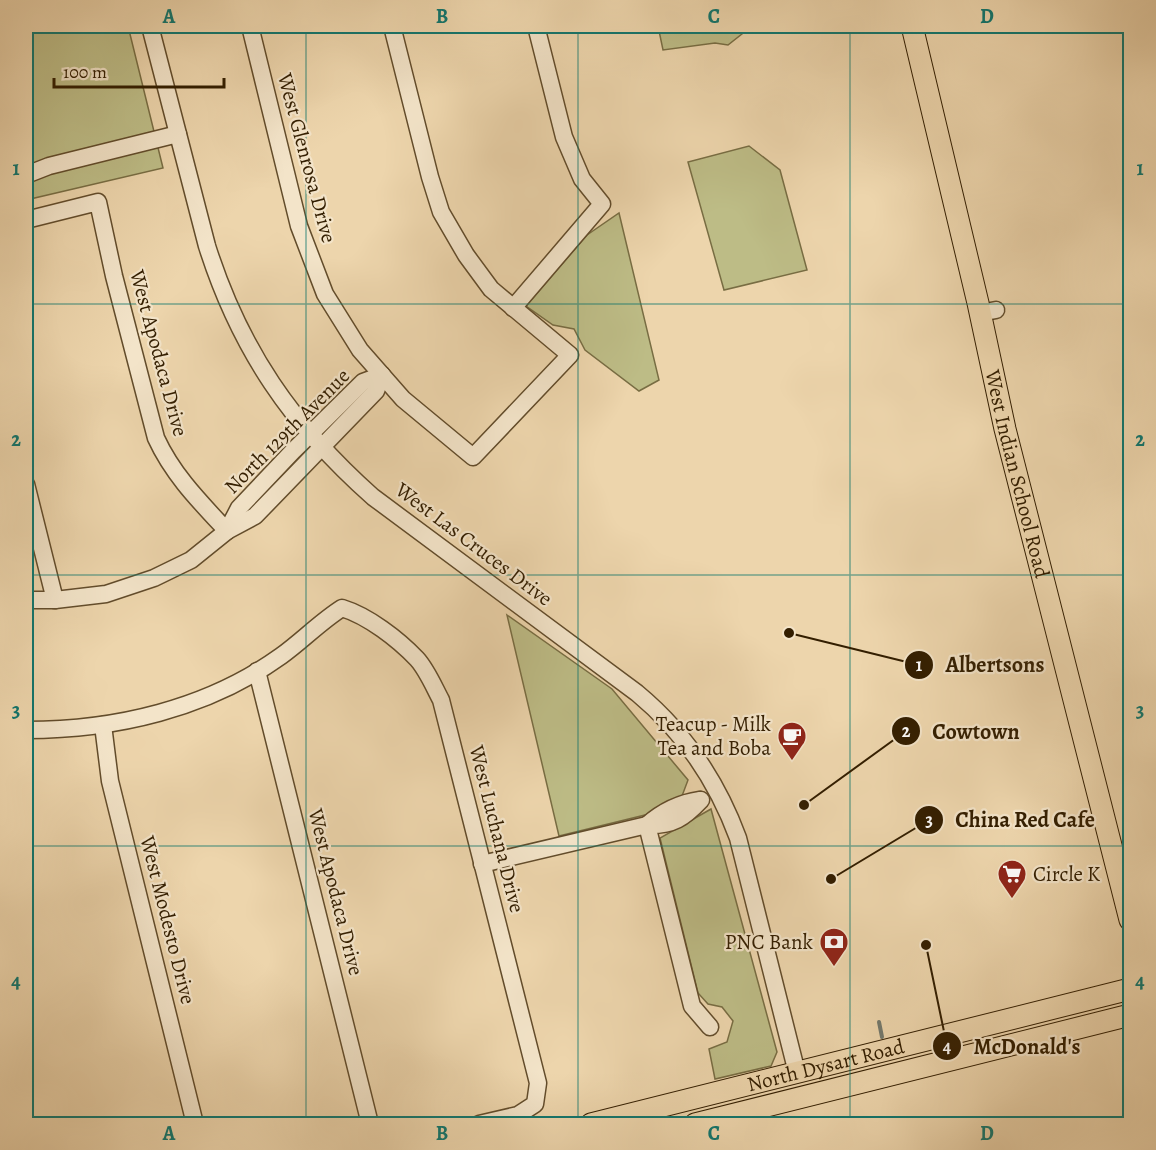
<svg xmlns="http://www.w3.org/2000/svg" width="1156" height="1150" font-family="Alegreya,serif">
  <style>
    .green { fill: #bdbc86; stroke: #786d43; stroke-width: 1.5 }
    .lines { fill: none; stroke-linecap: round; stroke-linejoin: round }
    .stream { stroke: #73796d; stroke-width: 4 }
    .minor-casing { stroke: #624c2b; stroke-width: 19 }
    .major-casing { stroke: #331e00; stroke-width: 23 }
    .minor { stroke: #f3e4c9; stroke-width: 16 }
    .major { stroke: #edd5ac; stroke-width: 21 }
    .grid { fill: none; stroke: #0f766e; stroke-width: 1.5; stroke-opacity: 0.55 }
    .labels { text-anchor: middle; stroke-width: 4.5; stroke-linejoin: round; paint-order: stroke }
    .street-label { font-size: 21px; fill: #331e00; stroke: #f3e4c9 }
    .poi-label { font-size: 21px; fill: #331e00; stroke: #f3e4c9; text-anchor: end }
    .leader { fill: none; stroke: #331e00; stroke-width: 2 }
    .callout-dot { fill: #331e00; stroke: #f3e4c9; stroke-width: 2 }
    .mark-label { font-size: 18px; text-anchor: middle; font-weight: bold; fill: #fff }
    .callout-label { font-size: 22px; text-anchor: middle; font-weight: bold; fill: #331e00; stroke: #f3e4c9; stroke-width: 4.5; stroke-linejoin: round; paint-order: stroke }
    .neatline { fill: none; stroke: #0f766e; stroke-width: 2 }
    .grid-label { font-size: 20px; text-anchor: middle; font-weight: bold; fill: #0f766e }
  </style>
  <rect width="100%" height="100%" fill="#edd5ac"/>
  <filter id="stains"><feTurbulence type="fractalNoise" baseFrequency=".00333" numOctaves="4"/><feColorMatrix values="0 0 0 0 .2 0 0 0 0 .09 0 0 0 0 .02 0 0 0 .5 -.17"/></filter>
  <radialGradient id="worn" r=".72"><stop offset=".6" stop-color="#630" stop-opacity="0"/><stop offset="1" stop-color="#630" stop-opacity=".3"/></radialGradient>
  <g class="green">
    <polygon points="26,26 128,26 163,168 26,200"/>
    <polygon points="658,26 752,26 728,45 715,43 663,50"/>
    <polygon points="749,146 780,170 807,270 724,290 688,162"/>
    <polygon points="619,213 659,380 639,391 585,350 574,329 553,325 526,306 587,235"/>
    <polygon points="507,615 612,689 688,780 682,796 649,814 559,836"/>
    <polygon points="711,809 777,1052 771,1066 715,1079 709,1049 727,1042 733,1021 722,1007 708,1004 698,993 660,838"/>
  </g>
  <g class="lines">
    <polyline class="stream" points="879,1022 882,1037"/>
    <g class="minor-casing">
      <g id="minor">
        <path d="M150,26L207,246C240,350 292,425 373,497L637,693C684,732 717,781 738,838L797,1073"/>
        <polyline points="250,26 299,226 325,294 360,350 403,399 473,457 570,355 491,289 466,255 441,212 430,177 392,26"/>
        <polyline points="26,175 49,166 178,134"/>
        <path d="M26,220L98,202L114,276L156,438C173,475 200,502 227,531"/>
        <polyline points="513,308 602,204 582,179 564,137 536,26"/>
        <polyline points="980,313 996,310"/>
        <polyline points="26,484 55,600"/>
        <polyline points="227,531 239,508 293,451 363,382 382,375"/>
        <polyline points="26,600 55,600 106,594 154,578 191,560 227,531 255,516 376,391 382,375"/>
        <polyline points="257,671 370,1124"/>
        <polyline points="103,725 110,781 195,1124"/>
        <path d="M26,730C115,730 207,709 281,656C302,641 320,622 342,608C368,616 398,639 417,659C427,670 434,687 441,700L538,1083L535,1104L518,1115L479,1124"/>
        <polyline points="647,825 692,1006 710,1027"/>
        <path d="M647,825C663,811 679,803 700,800"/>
        <path d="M482,864L647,825C673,826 684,818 701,800"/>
      </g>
    </g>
    <g class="major-casing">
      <g id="major">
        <path id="s1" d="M912,26L978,303L1005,429L1130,920"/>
        <path id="s2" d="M591,1124L1130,989"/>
        <polyline points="695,1124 1130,1015"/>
      </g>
    </g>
    <use href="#minor" class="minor"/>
    <use href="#major" class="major"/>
  </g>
  <path class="grid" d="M306,26V1124M578,26V1124M850,26V1124M26,304H1130M26,575H1130M26,846H1130"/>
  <defs>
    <g id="cafe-pin" transform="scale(1.5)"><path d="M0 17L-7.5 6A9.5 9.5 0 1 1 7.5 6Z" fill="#8f2418" stroke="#f3e4c9"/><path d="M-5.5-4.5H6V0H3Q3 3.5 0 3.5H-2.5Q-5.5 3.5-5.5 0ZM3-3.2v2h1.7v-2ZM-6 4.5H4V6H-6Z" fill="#fff"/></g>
    <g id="supermarket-pin" transform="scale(1.5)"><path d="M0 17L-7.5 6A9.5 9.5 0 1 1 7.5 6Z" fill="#8f2418" stroke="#f3e4c9"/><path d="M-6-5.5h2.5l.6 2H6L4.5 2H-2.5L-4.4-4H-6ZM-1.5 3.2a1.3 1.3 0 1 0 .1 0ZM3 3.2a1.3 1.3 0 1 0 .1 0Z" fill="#fff"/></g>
    <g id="bank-pin" transform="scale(1.5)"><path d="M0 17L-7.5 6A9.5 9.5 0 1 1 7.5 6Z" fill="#8f2418" stroke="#f3e4c9"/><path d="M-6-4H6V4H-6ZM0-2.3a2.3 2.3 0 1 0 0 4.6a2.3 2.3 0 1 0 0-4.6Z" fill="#fff"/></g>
  </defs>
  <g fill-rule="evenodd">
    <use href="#cafe-pin" x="792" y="736"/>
    <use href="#supermarket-pin" x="1012" y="874"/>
    <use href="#bank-pin" x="834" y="942"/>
  </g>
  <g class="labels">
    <g class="street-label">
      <text transform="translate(307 158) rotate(75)" y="7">West Glenrosa Drive</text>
      <text transform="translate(159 353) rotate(75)" y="7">West Apodaca Drive</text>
      <text transform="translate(287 431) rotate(-45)" y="7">North 129th Avenue</text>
      <text dy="7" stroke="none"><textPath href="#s1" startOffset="460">West Indian School Road</textPath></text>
      <text transform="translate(474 544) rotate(37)" y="7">West Las Cruces Drive</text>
      <text transform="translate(497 829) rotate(76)" y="7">West Luchana Drive</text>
      <text transform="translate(336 892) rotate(76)" y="7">West Apodaca Drive</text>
      <text transform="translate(168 920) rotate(76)" y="7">West Modesto Drive</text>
      <text dy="7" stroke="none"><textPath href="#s2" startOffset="242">North Dysart Road</textPath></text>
    </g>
    <g class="poi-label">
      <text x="771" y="731">Teacup - Milk<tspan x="771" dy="24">Tea and Boba</tspan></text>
      <text x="1033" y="881" text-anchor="start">Circle K</text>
      <text x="813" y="949">PNC Bank</text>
    </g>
  </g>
  <path class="leader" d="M789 633L919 665M804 805L906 731M831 879L929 820M926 945L947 1046"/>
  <g class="callout-dot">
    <circle cx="789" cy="633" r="6"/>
    <circle cx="804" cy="805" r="6"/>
    <circle cx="831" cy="879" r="6"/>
    <circle cx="926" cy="945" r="6"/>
    <circle cx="919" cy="665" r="15"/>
    <circle cx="906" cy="731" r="15"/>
    <circle cx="929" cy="820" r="15"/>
    <circle cx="947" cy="1046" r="15"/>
  </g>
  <g class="mark-label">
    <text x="919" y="671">1</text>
    <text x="906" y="737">2</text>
    <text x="929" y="826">3</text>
    <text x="947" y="1052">4</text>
  </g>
  <g class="callout-label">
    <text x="995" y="672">Albertsons</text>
    <text x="976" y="739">Cowtown</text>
    <text x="1025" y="827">China Red Cafe</text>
    <text x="1027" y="1054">McDonald's</text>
  </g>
  <rect width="1156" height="1150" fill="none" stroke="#edd5ac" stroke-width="66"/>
  <path d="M54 78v9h170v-9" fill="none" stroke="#331e00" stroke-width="3"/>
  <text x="63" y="78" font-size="18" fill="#331e00" stroke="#f3e4c9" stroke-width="4.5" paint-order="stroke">100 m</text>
  <rect x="33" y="33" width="1090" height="1084" class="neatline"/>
  <g class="grid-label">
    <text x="169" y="23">A</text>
    <text x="442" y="23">B</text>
    <text x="714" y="23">C</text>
    <text x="987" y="23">D</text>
    <text x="16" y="175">1</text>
    <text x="1140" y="175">1</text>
    <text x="16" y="446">2</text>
    <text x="1140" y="446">2</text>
    <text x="16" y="717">3</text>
    <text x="1140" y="717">3</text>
    <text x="16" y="988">4</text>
    <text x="1140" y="988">4</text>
    <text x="169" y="1140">A</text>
    <text x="442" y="1140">B</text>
    <text x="714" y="1140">C</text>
    <text x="987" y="1140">D</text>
  </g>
  <rect width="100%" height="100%" filter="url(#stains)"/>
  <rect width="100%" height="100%" fill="url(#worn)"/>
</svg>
